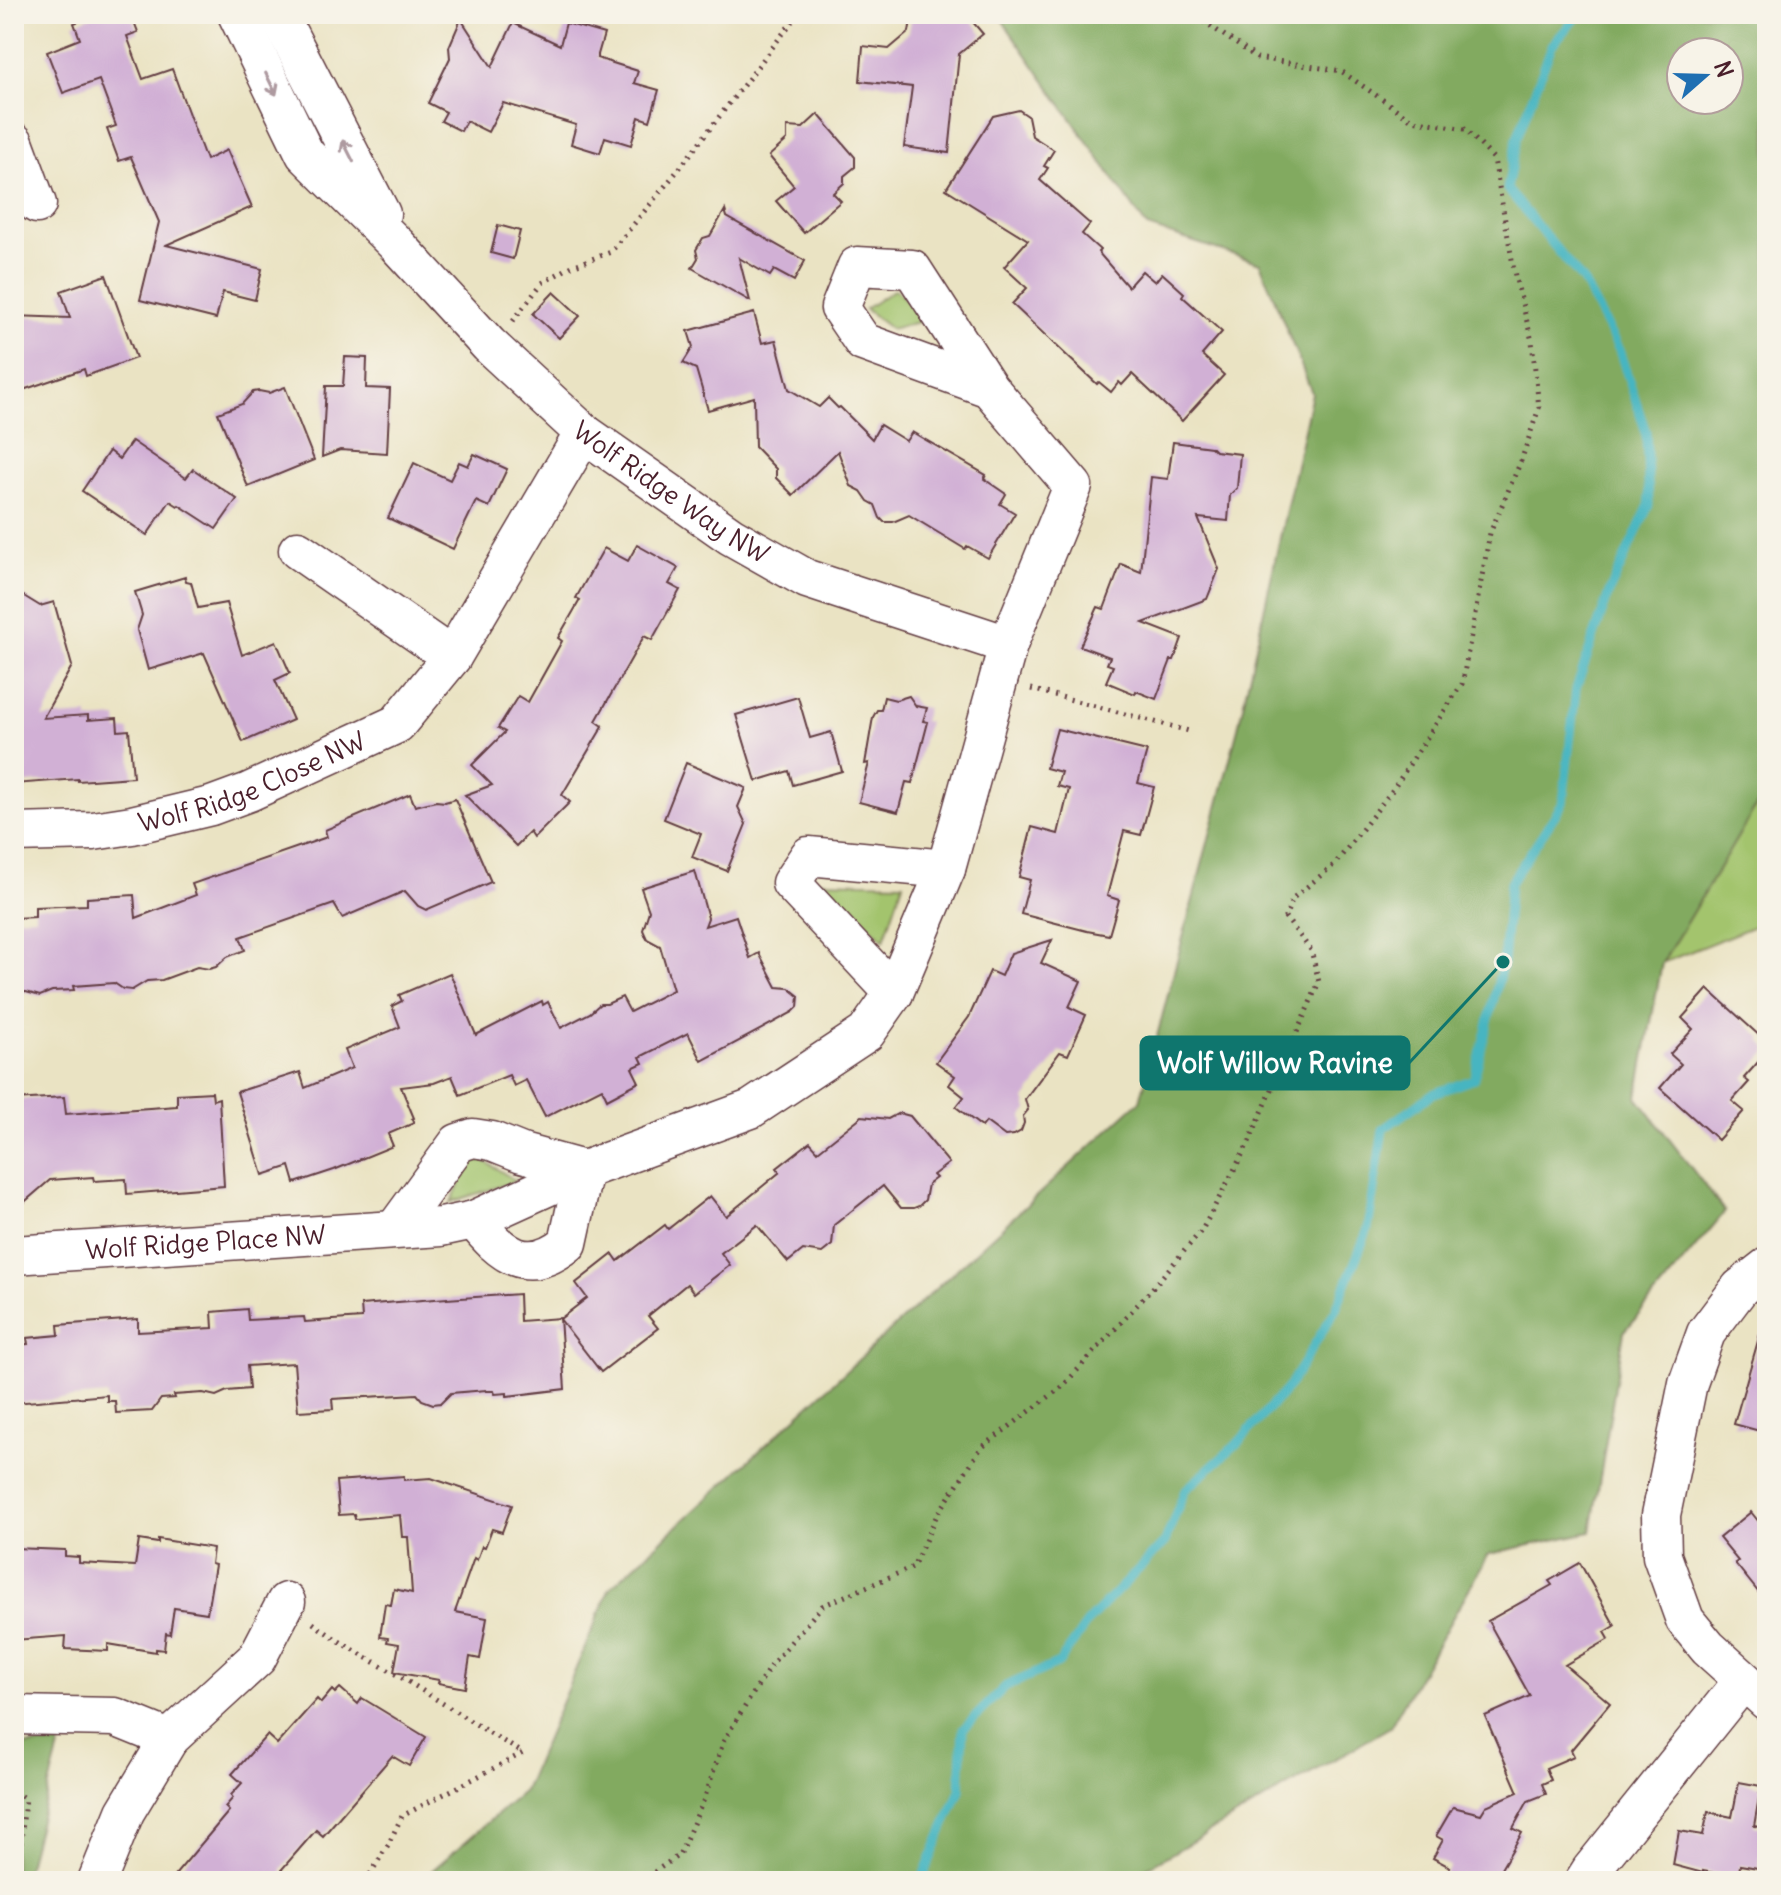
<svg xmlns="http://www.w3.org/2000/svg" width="1781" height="1895" font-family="Delius,sans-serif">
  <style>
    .green { fill: #a3c46d; stroke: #76724c; stroke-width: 2 }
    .forest { fill: #82aa60; stroke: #666446; stroke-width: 2; fill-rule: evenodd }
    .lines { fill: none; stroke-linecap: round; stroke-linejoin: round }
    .stream { stroke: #47b5c1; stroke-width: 9 }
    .building { fill: #d1b0d5 }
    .minor-casing { stroke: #623c42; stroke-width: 41 }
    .path { stroke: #623c42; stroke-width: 5; stroke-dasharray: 2 6; stroke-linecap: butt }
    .minor { stroke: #fff; stroke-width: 38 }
    .oneway { stroke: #ae9aa0 }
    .labels { text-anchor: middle; stroke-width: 8; stroke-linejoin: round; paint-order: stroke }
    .street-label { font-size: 26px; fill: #4a1f2b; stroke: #f7f3e8 }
    .leader { fill: none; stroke: #0f766e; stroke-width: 3 }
    .callout-dot { fill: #0f766e; stroke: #f7f3e8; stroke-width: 3 }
    .callout { fill: #0f766e; stroke: #0f766e; stroke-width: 3 }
    .callout-label { font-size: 28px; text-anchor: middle; font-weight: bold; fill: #fff }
  </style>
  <rect width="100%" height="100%" fill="#f7f3e8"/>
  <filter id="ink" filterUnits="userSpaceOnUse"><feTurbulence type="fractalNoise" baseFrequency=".0125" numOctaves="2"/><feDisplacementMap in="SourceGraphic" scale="16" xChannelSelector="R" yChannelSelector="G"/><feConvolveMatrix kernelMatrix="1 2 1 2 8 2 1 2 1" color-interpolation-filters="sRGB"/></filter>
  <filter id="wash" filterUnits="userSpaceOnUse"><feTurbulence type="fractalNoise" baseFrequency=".006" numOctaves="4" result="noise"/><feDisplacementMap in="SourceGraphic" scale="32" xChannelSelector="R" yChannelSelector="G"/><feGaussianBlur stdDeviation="1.8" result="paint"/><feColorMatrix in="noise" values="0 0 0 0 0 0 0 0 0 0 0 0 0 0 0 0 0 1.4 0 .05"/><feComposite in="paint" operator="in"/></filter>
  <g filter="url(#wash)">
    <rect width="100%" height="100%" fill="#eae3c3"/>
    <g class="green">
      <polygon points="895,289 926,320 891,329 865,309"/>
      <polygon points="1767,788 1767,921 1662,963"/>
      <polygon points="822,881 903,883 884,940"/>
      <polygon points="475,1160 483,1160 516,1181 451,1202 468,1166"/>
    </g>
    <g class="forest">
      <path d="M998,14H1767V788L1662,963L1637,1097L1725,1212L1624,1332L1591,1532L1489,1554L1390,1727L1124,1881H420L524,1791L610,1588L1140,1101L1238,728L1312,393L1260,263L1147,227ZM1681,52H1729V100H1681Z"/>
      <polygon points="60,1744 24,1881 14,1881 14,1746"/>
    </g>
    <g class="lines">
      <polyline class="stream" points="921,1881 960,1790 963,1729 1006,1686 1059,1663 1090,1619 1165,1542 1185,1490 1237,1444 1289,1386 1336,1309 1368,1229 1383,1129 1432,1094 1474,1079 1503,962 1510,883 1563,803 1576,689 1610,590 1649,505 1646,432 1619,350 1583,281 1507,189 1517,138 1552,45 1579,14"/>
    </g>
    <g id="blocks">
      <g class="building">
        <polygon points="98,14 131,14 138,32 127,36 143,79 172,69 206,160 227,150 252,207 166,245 262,269 255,300 223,292 216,319 140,300 159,222 131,157 119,161 107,129 116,126 99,80 63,93 47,52 80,39 74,23"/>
        <polygon points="912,14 966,14 983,34 959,54 949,153 904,147 912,87 860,81 863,46 889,49 909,32"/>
        <polygon points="461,19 492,67 513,23 560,45 566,23 604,34 597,58 638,71 634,83 659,90 650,121 639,117 631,145 605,137 600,153 571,144 576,125 503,103 488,132 466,121 461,131 441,121 446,112 428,103 450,58 449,47"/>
        <polygon points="1019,110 1028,116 1032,136 1054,150 1044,166 1048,168 1040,180 1090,224 1082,234 1100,250 1098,252 1128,287 1142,271 1155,282 1162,273 1184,293 1182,296 1222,332 1202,355 1224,375 1182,421 1132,374 1122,385 1119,382 1111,392 1099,382 1097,384 1012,304 1027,288 1004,267 1028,240 946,189 993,116"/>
        <polygon points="818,114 855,157 855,167 844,176 844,183 833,193 841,201 804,233 776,201 794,186 769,156 787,140 787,127 803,128"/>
        <polygon points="725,210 727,217 805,261 794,281 774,270 770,276 739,258 750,301 692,268 698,258 696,250 703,238 710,236"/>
        <polygon points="498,225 520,231 513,259 491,253"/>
        <polygon points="106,275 136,358 86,376 84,369 14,393 14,316 70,318 61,291"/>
        <polygon points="554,292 580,316 559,338 533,314"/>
        <polygon points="754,313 762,343 776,340 789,389 819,407 828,398 838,408 840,407 872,439 880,425 906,441 912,432 986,475 984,479 1006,494 1000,504 1015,513 988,558 967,546 965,549 909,515 893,522 884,522 880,518 875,505 868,501 861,491 851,486 838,451 793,495 776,478 776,469 755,447 754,397 708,410 696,369 683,363 693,347 688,331"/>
        <polygon points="345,357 367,358 366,388 390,389 387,453 340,450 322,457 326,386 343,386"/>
        <polygon points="285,387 314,460 248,487 218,413 242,404 253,392 259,391 269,393"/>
        <polygon points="132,441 186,478 193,469 237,499 216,529 179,505 178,506 170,501 147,535 82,491 109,451 119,459"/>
        <polygon points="1173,442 1211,447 1215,451 1240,454 1237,488 1230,495 1228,521 1198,518 1219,569 1207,599 1143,623 1182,638 1174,660 1171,660 1156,699 1136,691 1135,694 1106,682 1113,666 1107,664 1110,657 1080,646 1098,607 1104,609 1121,564 1141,572 1151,477 1168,479"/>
        <polygon points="474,454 507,469 489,507 476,501 453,549 388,518 414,463 450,480 459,462 468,466"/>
        <polygon points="637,545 678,568 669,584 680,590 652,640 644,636 596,721 603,726 562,795 570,802 534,838 530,832 516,846 465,795 492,785 472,765 505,732 498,728 518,696 528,702 562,641 558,638 580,600 576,598 604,548 628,561"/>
        <polygon points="185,577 186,581 191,582 198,608 226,603 242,655 276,641 290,673 275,680 293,720 243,742 204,653 148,670 137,630 142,615 135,592"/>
        <polygon points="14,590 40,606 54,602 72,666 43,718 88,715 88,720 117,718 118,731 129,730 133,777 78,781 78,779 14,784"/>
        <polygon points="909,696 916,706 927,708 923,721 928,722 912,783 906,782 898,812 859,802 869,763 865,764 873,717 877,710 881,710 884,697 896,700"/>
        <polygon points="798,697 810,738 831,732 842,771 793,785 789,771 756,781 736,715"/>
        <polygon points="1057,729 1147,751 1138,783 1154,787 1141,835 1124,831 1107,896 1119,900 1109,935 1087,931 1021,914 1030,880 1019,877 1032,827 1058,834 1069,789 1057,786 1061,772 1046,768"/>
        <polygon points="686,763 746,788 738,807 746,824 727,871 692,857 701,834 664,819"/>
        <polygon points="410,794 415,806 436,801 445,802 455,799 491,882 426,910 418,906 405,891 342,918 334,904 240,937 245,950 227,957 216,967 209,969 197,967 162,980 147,981 132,990 123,989 114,983 73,986 74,990 52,991 40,996 26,992 14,992 14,918 35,917 35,907 87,905 87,898 134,895 136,918 196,895 192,884 327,837 325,830"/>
        <polygon points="695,871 708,918 705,926 736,916 750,958 759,953 777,987 789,988 799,996 798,1007 793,1012 702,1061 688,1033 640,1057 643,1063 632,1068 639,1082 607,1099 602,1088 545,1117 526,1080 514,1086 509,1075 460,1095 452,1076 434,1083 401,1087 414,1118 412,1119 414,1123 388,1134 393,1146 334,1170 295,1183 290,1166 263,1175 237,1092 300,1072 305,1088 352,1068 345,1050 400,1027 392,1006 402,1001 399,995 450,973 476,1035 542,1001 543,1005 548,1002 561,1028 590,1013 600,1004 607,1004 622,997 630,1012 673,990 660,946 647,939 643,930 649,911 641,888"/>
        <polygon points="1052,940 1041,963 1081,981 1069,1007 1086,1015 1068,1055 1060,1052 1025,1099 1028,1110 1023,1116 1024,1123 1021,1131 1014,1135 1005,1136 986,1122 982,1127 956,1107 964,1097 949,1085 955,1076 936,1062 969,1017 990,971 1001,976 1011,953"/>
        <polygon points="1708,989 1762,1038 1760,1040 1767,1047 1767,1052 1744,1078 1749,1082 1732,1101 1744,1111 1718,1140 1660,1088 1681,1064 1670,1054 1693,1029 1682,1018"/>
        <polygon points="212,1092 213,1100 219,1098 224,1186 127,1194 126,1179 94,1181 93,1177 50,1180 14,1211 14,1100 64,1097 66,1114 177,1106 177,1094"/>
        <polygon points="899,1113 910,1116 949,1163 933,1175 936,1178 928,1184 925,1200 919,1206 914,1208 901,1208 883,1186 834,1225 832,1245 822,1253 803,1250 788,1262 757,1225 721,1253 730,1265 694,1293 687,1284 648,1316 658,1328 601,1372 560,1319 587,1298 576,1283 613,1254 618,1261 665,1225 668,1229 710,1196 726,1216 780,1172 777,1168 810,1142 818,1151 862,1116 888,1119"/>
        <polygon points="519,1294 520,1321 560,1318 565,1389 507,1396 507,1393 495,1394 494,1391 486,1391 486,1390 451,1393 441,1403 433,1404 422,1400 417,1394 332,1399 333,1409 298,1411 294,1363 247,1366 249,1389 227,1391 216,1396 203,1393 174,1395 175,1398 161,1399 152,1411 116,1413 115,1401 107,1401 107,1395 14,1403 14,1345 28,1344 27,1338 59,1335 58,1325 138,1319 138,1332 213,1328 212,1312 247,1309 248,1320 304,1317 305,1322 362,1318 361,1305 447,1298 447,1299"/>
        <polygon points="1760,1334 1767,1335 1767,1433 1734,1424"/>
        <polygon points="404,1476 404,1480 431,1478 512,1505 502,1532 492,1529 485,1547 482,1546 477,1560 474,1558 455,1612 487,1618 480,1659 470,1657 465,1688 438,1683 439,1680 394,1672 399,1644 387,1642 388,1638 380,1637 385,1604 391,1605 394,1589 412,1593 408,1537 402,1537 400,1515 355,1519 354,1514 339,1515 336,1481"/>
        <polygon points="1751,1512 1767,1532 1767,1603 1735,1563 1738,1561 1719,1538"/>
        <polygon points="158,1539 213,1548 211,1564 215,1565 207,1613 174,1608 170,1634 166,1633 164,1650 156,1649 156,1652 108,1644 108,1651 65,1649 66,1636 14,1640 14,1548 65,1550 65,1556 79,1557 79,1563 135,1566 139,1540 158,1543"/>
        <polygon points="1580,1563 1615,1626 1605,1632 1609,1639 1565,1665 1610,1703 1571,1750 1574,1756 1546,1768 1551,1780 1542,1784 1546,1794 1528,1801 1513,1828 1522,1833 1494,1881 1441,1881 1450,1867 1433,1858 1443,1840 1436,1836 1453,1807 1481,1814 1486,1806 1518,1792 1485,1716 1530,1696 1488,1621 1552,1585 1549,1581"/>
        <polygon points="340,1688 358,1704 362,1698 426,1737 409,1766 392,1756 323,1836 316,1830 282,1869 283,1881 170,1881 229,1811 225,1807 233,1798 231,1795 242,1783 232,1774 267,1735 277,1744 317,1699 321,1703 332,1690 335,1693"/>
        <polygon points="1739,1782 1761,1786 1754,1826 1765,1828 1758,1868 1740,1865 1739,1874 1731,1872 1730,1876 1703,1871 1703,1873 1673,1865 1679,1831 1703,1835 1708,1812 1732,1817"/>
      </g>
    </g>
  </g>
  <g filter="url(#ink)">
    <use href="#blocks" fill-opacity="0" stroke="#623c42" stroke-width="2"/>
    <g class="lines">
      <g class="minor-casing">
        <g id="minor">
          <path id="s1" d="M237,14L305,154L397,245L489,345L584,433L731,536L807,579L1008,645"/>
          <polyline points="278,14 381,214"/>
          <polyline points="14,142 37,204"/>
          <polyline points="298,550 452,657"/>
          <path id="s2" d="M14,833L93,831L132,825L211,806L249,792L397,724L452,657L584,433"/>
          <polyline points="894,993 791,883 809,856 946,869"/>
          <path d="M395,1229L458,1143L473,1138L492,1141L522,1153L584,1170L568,1243C527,1276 502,1255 474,1220"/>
          <path id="s3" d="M14,1255L441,1227L474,1220L584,1170L751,1109L866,1033L894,993L946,869L1008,645L1073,486L989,388L912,269L857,266L840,308L863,342L989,388"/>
          <polyline points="1767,1267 1740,1288 1706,1333 1688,1383 1661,1515 1662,1556 1685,1620 1708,1648 1767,1701"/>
          <polyline points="14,1715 115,1717 169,1739"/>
          <polyline points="97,1881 125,1812 169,1739 257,1658 286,1602"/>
          <polyline points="1584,1881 1591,1870 1743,1681"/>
        </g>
      </g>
      <g class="path">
        <polyline points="513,321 542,283 572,266 611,252 679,169 798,14"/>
        <polyline points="1031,689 1189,731"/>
        <path d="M313,1623C341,1644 372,1660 402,1678C443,1703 482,1729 523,1753"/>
        <polyline points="14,1791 25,1799 21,1843 14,1864"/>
        <polyline points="366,1881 388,1845 402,1816 523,1753"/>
        <polyline points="641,1881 679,1855 705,1797 724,1740 771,1665 822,1606 913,1567 936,1517 981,1448 1062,1387 1150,1291 1202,1230 1249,1142 1319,982 1311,950 1285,917 1293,898 1335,864 1394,788 1462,684 1490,533 1521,461 1539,408 1532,341 1515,276 1494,159 1465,129 1412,120 1341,71 1257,58 1193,14"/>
      </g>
      <use href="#minor" class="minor"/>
    </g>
    <defs><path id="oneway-shaft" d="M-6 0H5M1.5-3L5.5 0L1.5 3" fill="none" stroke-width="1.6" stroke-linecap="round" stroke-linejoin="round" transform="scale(2)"/></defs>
    <g class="oneway">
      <use href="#oneway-shaft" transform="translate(271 84) rotate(64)"/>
      <use href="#oneway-shaft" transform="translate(348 151) rotate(-117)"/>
    </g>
  </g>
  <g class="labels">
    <g class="street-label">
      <text dy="9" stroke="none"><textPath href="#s1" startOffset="656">Wolf Ridge Way NW</textPath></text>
      <text dy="9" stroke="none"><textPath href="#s2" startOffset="246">Wolf Ridge Close NW</textPath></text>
      <text dy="9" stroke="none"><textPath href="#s3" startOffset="192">Wolf Ridge Place NW</textPath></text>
    </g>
  </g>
  <path class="leader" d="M1503 962L1409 1063"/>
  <circle class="callout-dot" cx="1503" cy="962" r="8"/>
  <rect class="callout" x="1141" y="1037" width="268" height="52" rx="8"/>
  <g class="callout-label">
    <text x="1275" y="1073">Wolf Willow Ravine</text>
  </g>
  <rect width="1781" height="1895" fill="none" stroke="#f7f3e8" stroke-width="48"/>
  <g transform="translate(1705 76) rotate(70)"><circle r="38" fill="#f7f3e8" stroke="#b29e9c" stroke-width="2"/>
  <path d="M0-6L14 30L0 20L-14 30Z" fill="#1f6fb2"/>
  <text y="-12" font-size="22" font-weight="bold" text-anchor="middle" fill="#4a1f2b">N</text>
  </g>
</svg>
